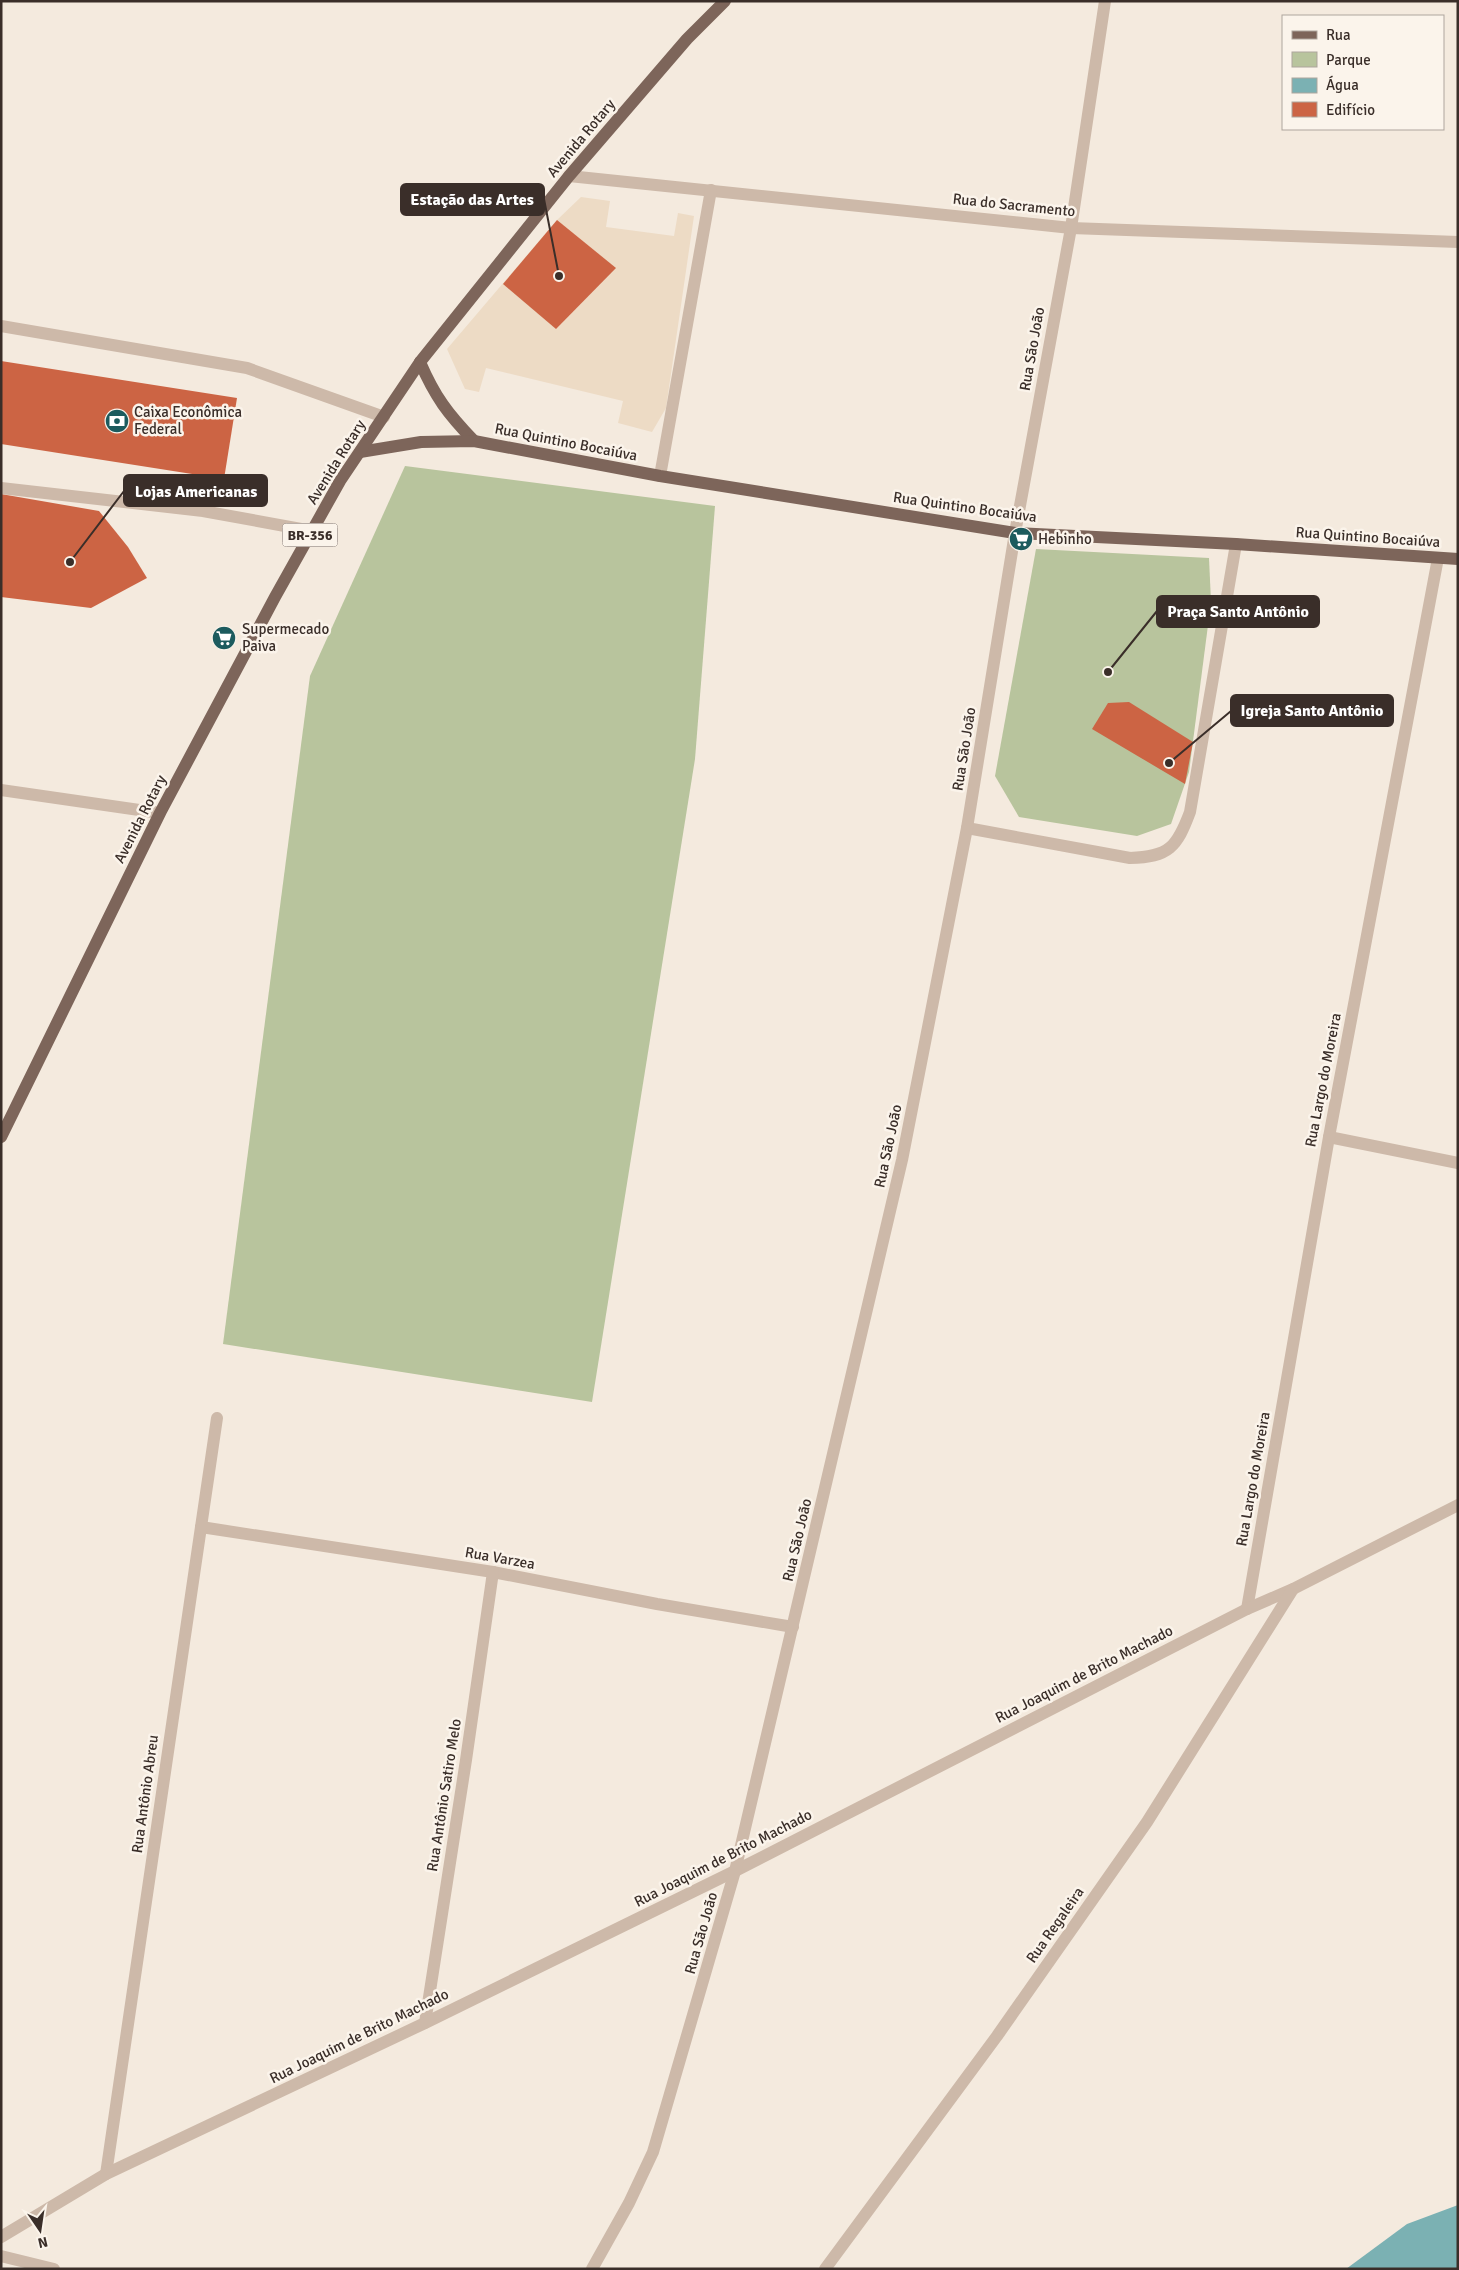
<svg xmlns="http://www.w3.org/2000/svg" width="1459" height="2270" font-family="Signika,sans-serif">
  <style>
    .green { fill: #b8c49d }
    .plaza { fill: #eddbc5 }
    .water { fill: #7bb1b3 }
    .building { fill: #cc6444 }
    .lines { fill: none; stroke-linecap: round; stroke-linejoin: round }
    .minor { stroke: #cdb9a9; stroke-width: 12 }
    .major { stroke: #7d655a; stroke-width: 12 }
    .labels { text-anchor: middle; stroke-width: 5; stroke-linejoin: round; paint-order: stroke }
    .shield { fill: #fbf4eb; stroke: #746963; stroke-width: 1 }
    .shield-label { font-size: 14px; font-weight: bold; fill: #3a2e29 }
    .street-label { font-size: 15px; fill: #3a2e29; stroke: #fbf4eb }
    .poi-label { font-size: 15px; fill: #3a2e29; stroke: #fbf4eb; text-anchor: start }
    .leader { fill: none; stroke: #3a2e29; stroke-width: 2 }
    .callout-dot { fill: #3a2e29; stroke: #fbf4eb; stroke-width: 2 }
    .callout { fill: #3a2e29; stroke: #3a2e29; stroke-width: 2 }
    .callout-label { font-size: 16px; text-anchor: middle; font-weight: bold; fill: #fff }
  </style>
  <rect width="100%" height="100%" fill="#f4eade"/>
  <g class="green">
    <polygon points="405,466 715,506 695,759 592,1402 223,1344 310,676"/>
    <polygon points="1036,549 1209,558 1211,602 1189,772 1171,824 1137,836 1019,817 995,776"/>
  </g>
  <polygon class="plaza" points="581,197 610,201 606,227 674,236 678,213 694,216 666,408 652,432 618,423 623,401 486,368 479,392 465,389 447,349 557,220"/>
  <polygon class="water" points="1458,2205 1458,2269 1346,2269 1407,2224"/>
  <g class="building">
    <polygon points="557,220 616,268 556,329 503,284"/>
    <polygon points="1,361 237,398 224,479 1,444"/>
    <polygon points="1,494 99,511 128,547 147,578 91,608 1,597"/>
    <polygon points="1129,702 1193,742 1185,784 1092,729 1108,703"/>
  </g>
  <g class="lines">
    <g class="minor">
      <polyline points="569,176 1071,228 1458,242"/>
      <polyline points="1,326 247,368 384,417"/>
      <polyline points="660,476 711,190"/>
      <polyline points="1,488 203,511 312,531"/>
      <polyline points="1,790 160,813"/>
      <path d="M967,828L1130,858C1169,857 1177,847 1190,812L1236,544"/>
      <polyline points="1329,1137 1458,1163"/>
      <polyline points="201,1527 493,1572 657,1604 793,1627"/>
      <polyline points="1247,1609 1329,1137 1438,558"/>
      <polyline points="425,2023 466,1760 493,1572"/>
      <polyline points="106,2174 217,1418"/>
      <polyline points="1,2237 106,2174 425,2023 735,1871 1247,1609 1293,1589 1458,1505"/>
      <polyline points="1,2256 54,2269"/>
      <polyline points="592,2269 629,2203 653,2152 735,1871 902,1160 967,828 1015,533 1071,228 1105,1"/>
      <polyline points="825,2269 997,2036 1147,1822 1293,1589"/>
    </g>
    <g class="major">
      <path d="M420,362C435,397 448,414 474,441"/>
      <polyline points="360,452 421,442 474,441 660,476 1015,533 1236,544 1458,559"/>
      <polyline points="1,1137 160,813 275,597 340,481 420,362 569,176 687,39 725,1"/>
    </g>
  </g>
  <defs>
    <g id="bank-disc" transform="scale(1.25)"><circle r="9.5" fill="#1c5b5e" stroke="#fbf4eb"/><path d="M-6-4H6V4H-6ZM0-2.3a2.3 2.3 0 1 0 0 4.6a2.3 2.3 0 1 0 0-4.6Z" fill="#fff"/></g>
    <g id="supermarket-disc" transform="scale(1.25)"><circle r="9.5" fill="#1c5b5e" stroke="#fbf4eb"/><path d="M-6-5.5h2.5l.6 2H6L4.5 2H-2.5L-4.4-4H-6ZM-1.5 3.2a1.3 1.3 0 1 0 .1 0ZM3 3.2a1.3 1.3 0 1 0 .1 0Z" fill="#fff"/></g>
  </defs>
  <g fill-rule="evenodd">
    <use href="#bank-disc" x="117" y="421"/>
    <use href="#supermarket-disc" x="1021" y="539"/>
    <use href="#supermarket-disc" x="224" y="638"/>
  </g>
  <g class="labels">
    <rect class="shield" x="282.5" y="523.5" width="55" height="23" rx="4"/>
    <g class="shield-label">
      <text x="310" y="540">BR-356</text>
    </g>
    <g class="street-label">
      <text transform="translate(581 138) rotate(-50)" y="5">Avenida Rotary</text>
      <text transform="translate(1014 205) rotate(6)" y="5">Rua do Sacramento</text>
      <text transform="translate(1032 349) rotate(-80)" y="5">Rua São João</text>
      <text transform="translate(566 442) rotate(11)" y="5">Rua Quintino Bocaiúva</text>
      <text transform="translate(336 462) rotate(-58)" y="5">Avenida Rotary</text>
      <text transform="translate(965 507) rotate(8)" y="5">Rua Quintino Bocaiúva</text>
      <text transform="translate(1368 537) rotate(4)" y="5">Rua Quintino Bocaiúva</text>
      <text transform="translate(964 749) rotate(-81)" y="5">Rua São João</text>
      <text transform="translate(140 819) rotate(-63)" y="5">Avenida Rotary</text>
      <text transform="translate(1323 1080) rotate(-79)" y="5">Rua Largo do Moreira</text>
      <text transform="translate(888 1146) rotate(-78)" y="5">Rua São João</text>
      <text transform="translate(1253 1479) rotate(-80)" y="5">Rua Largo do Moreira</text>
      <text transform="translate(797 1540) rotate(-77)" y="5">Rua São João</text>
      <text transform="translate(500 1558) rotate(10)" y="5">Rua Varzea</text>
      <text transform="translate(1084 1674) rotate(-27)" y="5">Rua Joaquim de Brito Machado</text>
      <text transform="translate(145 1794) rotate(-82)" y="5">Rua Antônio Abreu</text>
      <text transform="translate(444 1795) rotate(-81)" y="5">Rua Antônio Satiro Melo</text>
      <text transform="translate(723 1858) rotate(-27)" y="5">Rua Joaquim de Brito Machado</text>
      <text transform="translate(1055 1925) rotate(-55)" y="5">Rua Regaleira</text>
      <text transform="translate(701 1933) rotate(-74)" y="5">Rua São João</text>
      <text transform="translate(359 2036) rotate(-26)" y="5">Rua Joaquim de Brito Machado</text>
    </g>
    <g class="poi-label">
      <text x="134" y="417">Caixa Econômica<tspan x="134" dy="17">Federal</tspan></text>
      <text x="1038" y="544">Hebinho</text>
      <text x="242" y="634">Supermecado<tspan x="242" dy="17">Paiva</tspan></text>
    </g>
  </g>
  <path class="leader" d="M559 276L544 199M70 562L124 491M1108 672L1157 611M1169 763L1231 711"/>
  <g class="callout-dot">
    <circle cx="559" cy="276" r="5"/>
    <circle cx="70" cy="562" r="5"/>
    <circle cx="1108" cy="672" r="5"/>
    <circle cx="1169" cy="763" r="5"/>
  </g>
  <g class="callout">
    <rect x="401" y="184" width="143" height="31" rx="5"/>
    <rect x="124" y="475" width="143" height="31" rx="5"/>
    <rect x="1157" y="596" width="162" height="31" rx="5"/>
    <rect x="1231" y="695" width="162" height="31" rx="5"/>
  </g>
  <g class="callout-label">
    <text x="472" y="205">Estação das Artes</text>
    <text x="196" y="497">Lojas Americanas</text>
    <text x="1238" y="617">Praça Santo Antônio</text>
    <text x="1312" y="716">Igreja Santo Antônio</text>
  </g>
  <rect width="1459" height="2270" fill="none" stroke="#3a2e29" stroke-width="5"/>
  <rect x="1282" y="15" width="162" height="115" fill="#fbf4eb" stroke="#aea59d"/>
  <rect x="1292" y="31" width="25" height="8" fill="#7d655a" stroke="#aea59d"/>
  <text x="1326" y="40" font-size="15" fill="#3a2e29">Rua</text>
  <rect x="1292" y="52" width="25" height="15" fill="#b8c49d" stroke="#aea59d"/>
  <text x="1326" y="65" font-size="15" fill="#3a2e29">Parque</text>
  <rect x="1292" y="78" width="25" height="15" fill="#7bb1b3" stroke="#aea59d"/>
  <text x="1326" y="90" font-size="15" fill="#3a2e29">Água</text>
  <rect x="1292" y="102" width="25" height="15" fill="#cc6444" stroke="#aea59d"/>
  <text x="1326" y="115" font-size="15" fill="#3a2e29">Edifício</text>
  <g transform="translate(40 2230) rotate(167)" stroke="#fbf4eb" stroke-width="4" paint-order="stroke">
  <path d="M0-4L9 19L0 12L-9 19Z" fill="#3a2e29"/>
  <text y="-8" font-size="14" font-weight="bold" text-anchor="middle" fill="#3a2e29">N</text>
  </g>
</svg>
